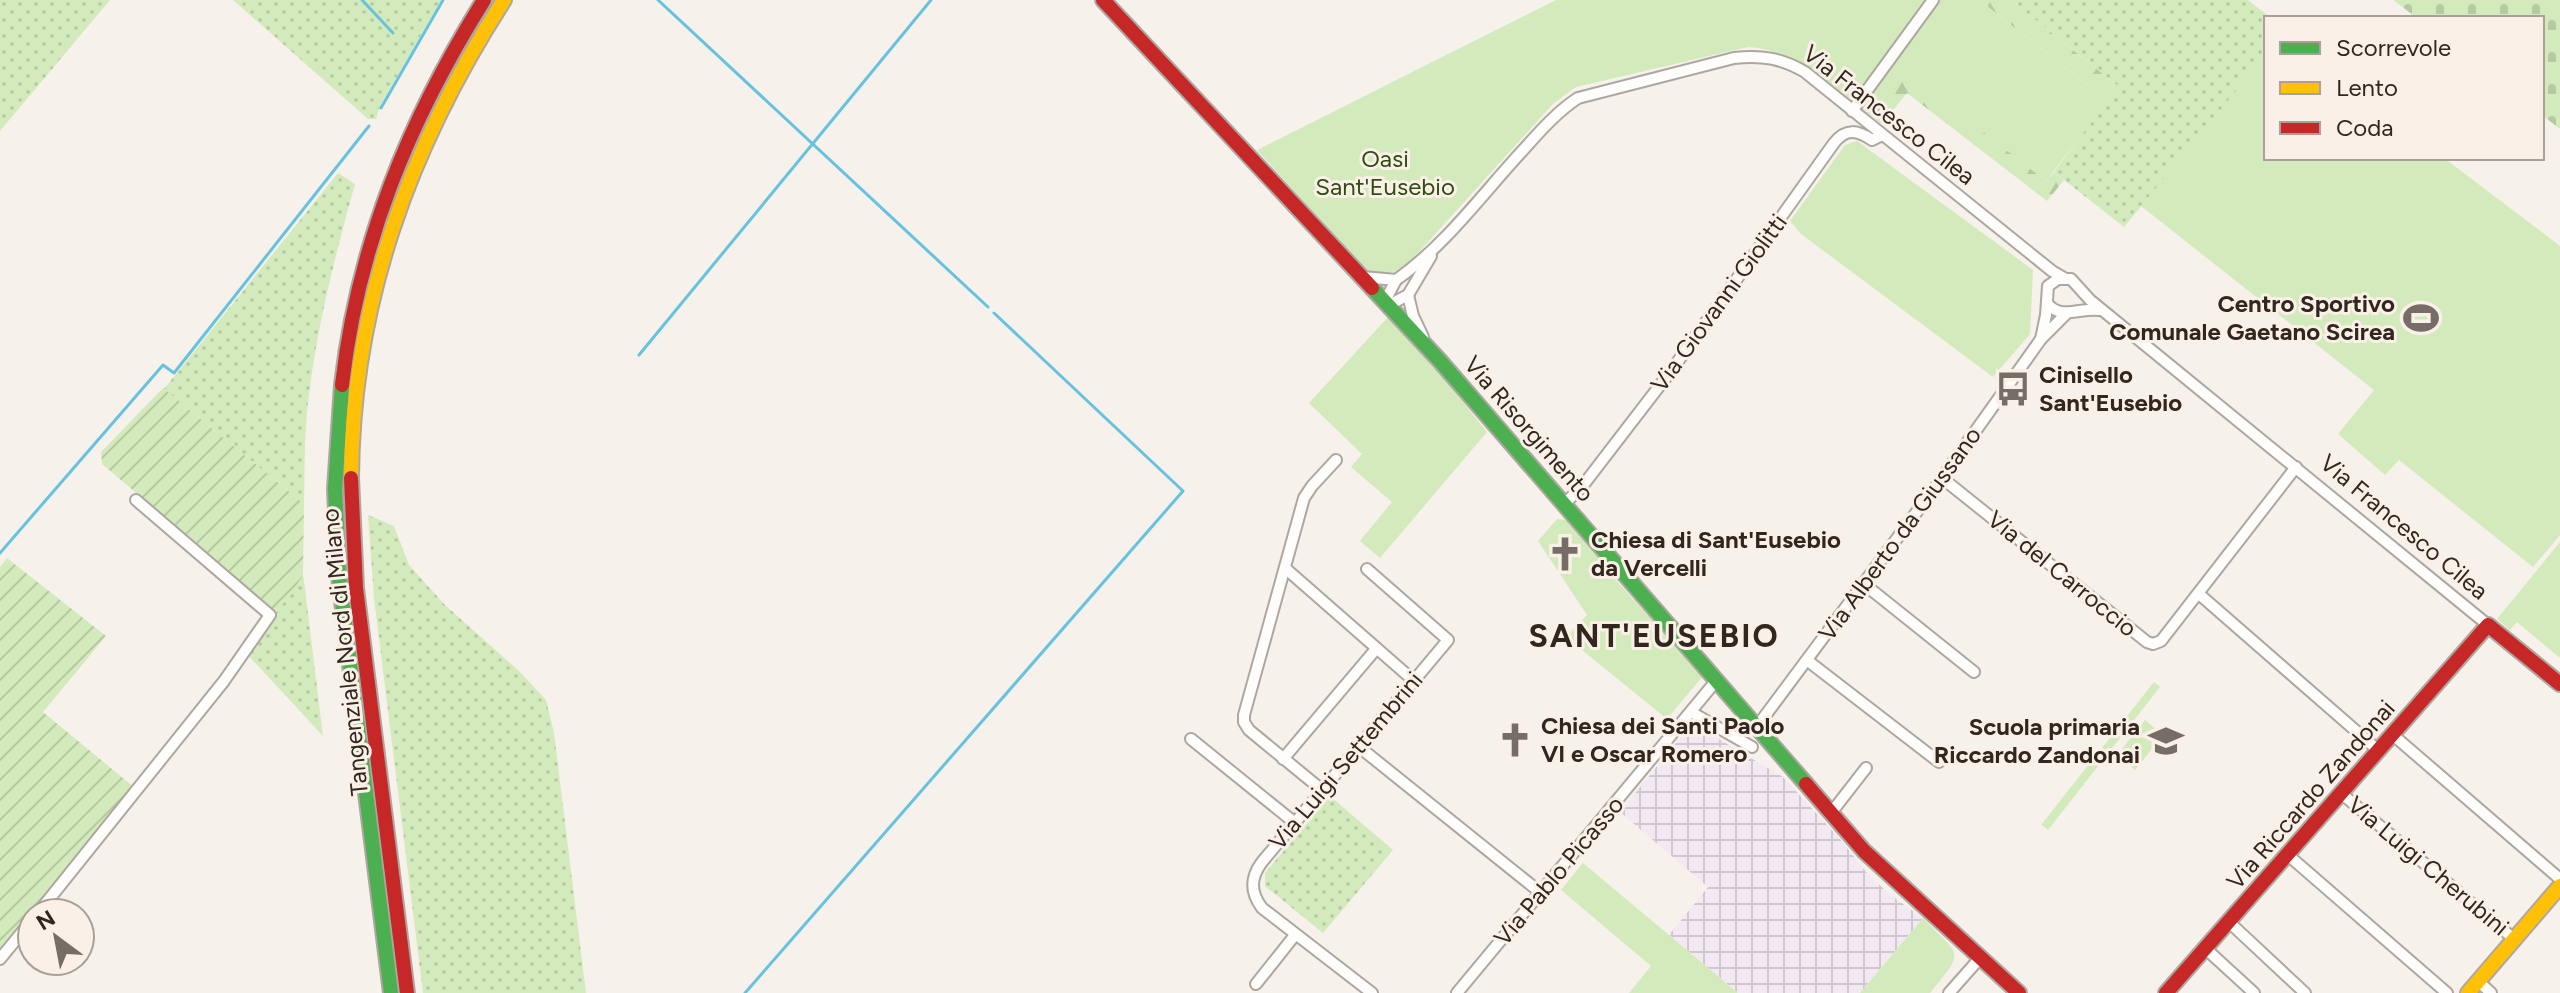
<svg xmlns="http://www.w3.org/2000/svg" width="2560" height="993" font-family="Figtree,sans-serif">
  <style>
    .industrial { fill: url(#industrial-grid) }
    .grass { fill: url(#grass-dots) }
    .forest { fill: url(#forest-firs) }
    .cemetery { fill: url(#cemetery-stones) }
    .park { fill: #d3ebbc }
    .garden { fill: url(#garden-furrows) }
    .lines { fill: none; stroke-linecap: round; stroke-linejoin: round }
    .stream { stroke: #67c2e0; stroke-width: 3 }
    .street-casing { stroke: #aea7a1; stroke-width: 14 }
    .fast-casing { stroke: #aea7a1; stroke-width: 18 }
    .slow-casing { stroke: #aea7a1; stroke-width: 18 }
    .jam-casing { stroke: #aea7a1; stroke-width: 18 }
    .street { stroke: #fefdfc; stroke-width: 10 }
    .fast { stroke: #4caf50; stroke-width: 14 }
    .slow { stroke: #ffc107; stroke-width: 14 }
    .jam { stroke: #c62828; stroke-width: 14 }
    .labels { text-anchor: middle; stroke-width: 6; stroke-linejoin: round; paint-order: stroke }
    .street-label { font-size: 24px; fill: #31271f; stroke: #fbf0e7 }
    .park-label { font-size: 24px; fill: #2e4d12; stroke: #fbf0e7 }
    .poi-label { font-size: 24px; font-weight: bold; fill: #31271f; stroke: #fbf0e7; text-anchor: start }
    .district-label { font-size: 32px; font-weight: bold; letter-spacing: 2px; fill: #31271f; stroke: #fbf0e7 }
  </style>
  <defs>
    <pattern id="industrial-grid" width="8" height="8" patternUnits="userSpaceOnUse" patternTransform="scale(2)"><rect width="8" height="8" fill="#f3e9f2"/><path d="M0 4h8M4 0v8" fill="none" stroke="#d1c8cf"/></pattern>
    <pattern id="grass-dots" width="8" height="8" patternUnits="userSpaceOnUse" patternTransform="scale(2)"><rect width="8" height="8" fill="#d3ebbc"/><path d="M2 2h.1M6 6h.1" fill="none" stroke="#b6caa1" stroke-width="1.8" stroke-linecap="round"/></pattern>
    <pattern id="forest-firs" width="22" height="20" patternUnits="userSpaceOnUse" patternTransform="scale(2)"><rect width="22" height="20" fill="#d3ebbc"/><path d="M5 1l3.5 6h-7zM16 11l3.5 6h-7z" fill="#b6caa1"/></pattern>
    <pattern id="cemetery-stones" width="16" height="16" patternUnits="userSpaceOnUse" patternTransform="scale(2)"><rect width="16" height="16" fill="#d3ebbc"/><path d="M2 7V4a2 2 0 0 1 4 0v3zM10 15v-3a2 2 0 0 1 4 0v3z" fill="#b6caa1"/></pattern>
    <pattern id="garden-furrows" width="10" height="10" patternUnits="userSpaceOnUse" patternTransform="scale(2)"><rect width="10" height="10" fill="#d3ebbc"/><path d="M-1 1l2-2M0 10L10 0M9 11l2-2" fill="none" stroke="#b6caa1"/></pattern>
  </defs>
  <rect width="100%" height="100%" fill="#f6f1eb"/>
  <polygon class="industrial" points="1692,723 1783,777 1840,839 1866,872 1889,894 1923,918 1860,993 1738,993 1669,935 1708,887 1620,812"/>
  <g class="grass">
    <polygon points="0,0 110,0 0,131"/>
    <polygon points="233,0 441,0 380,106 376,119 368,119"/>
    <polygon points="2011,0 2248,0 2271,18 2266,18 2266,55 2124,227 2054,172 2118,86"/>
    <path d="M338,173L355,184C334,259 315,334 307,412C304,442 305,473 304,504L164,389Z"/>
    <polygon points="368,515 394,526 409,565 445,605 519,671 546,700 554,733 586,993 423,993 374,598"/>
    <polygon points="303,576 304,581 323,736 246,653"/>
    <polygon points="1330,796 1393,850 1323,933 1265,886 1265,873"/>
  </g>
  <g class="forest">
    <polygon points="1979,0 2011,0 2119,87 2108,101"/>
    <polygon points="1904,69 2046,181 2054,172 2064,180 2047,201 1907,93 1882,124 1870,115"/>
  </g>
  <polygon class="cemetery" points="2393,0 2560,0 2560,129 2542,115 2542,18 2417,18"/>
  <g class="park">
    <path d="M1556,0H1979L2108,101L2046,181L1904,70L1870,115C1831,86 1799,50 1748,47L1576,87L1553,104L1409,263C1394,274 1379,279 1362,266L1257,150Z"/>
    <polygon points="2266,55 2266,158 2444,158 2560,246 2560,535 2533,567 2399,460 2385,475 2338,434 2374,390 2141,206"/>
    <polygon points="1857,141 2033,270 2030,334 1993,377 1801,234 1790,221 1845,145"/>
    <polygon points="1389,316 1442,376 1487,432 1380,558 1360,541 1392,502 1351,467 1362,454 1309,403"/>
    <polygon points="1557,519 1568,520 1604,563 1603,566 1703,676 1667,719 1566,637 1587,615 1538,541"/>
    <polygon points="2560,542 2560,658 2517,622 2510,630 2497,619"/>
    <polygon points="2154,682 2160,687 2048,830 2041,825"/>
    <polygon points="2145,720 2163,735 2135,770 2117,755"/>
    <polygon points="1583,863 1738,993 1629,993 1651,966 1561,890"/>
    <path d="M1923,918C1960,957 1967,949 1930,993H1860Z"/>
  </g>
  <g class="garden">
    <polygon points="163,388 304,504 303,576 277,612 102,464 101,452"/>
    <polygon points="7,558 106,636 43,712 135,788 0,951 0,567"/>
  </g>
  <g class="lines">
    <g class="stream">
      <polyline points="362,0 393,33"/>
      <polyline points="658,0 988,307"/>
      <polyline points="381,108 443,0"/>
      <polyline points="639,355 931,0"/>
      <polyline points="0,553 163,365 174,373 369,126"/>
      <polyline points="745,993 1183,491 994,313"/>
    </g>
    <g class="street-casing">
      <g id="street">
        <polyline points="1852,111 1933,0"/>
        <path d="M1363,277L1396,280C1446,245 1483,193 1525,148C1541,130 1558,111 1578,98L1734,58C1762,55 1781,58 1805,72L2052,271L2064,278"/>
        <polyline points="1408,295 1413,316 1423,337"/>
        <polyline points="1385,301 1396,280"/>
        <path d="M2047,303C2061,321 2080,307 2100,310"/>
        <polyline points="1389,305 1408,295 1431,256"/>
        <polyline points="2041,339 2046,315 2048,286 2058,279 2071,279 2090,300 2488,625"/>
        <polyline points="1942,478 2147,642 2153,644 2161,641 2296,467"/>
        <path d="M1565,503L1581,488L1671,371L1834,143C1846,128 1857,130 1872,140L1882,135"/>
        <polyline points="1285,568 1413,680"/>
        <path d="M1367,569L1448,640L1262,862C1250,878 1250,892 1262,908L1372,993"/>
        <polyline points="1864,584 1974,672"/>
        <polyline points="2199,594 2379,751"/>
        <polyline points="1808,661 1939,762"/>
        <polyline points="1691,712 1752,747"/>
        <polyline points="1756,728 1942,478 2041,339 2067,313"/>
        <polyline points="2393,735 2560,879"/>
        <polyline points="1191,739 1295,823"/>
        <polyline points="1358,746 1541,893"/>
        <polyline points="1283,759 1376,649"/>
        <polyline points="1322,790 1249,730 1244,722 1244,715 1304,498 1312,486 1336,460"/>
        <polyline points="2342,794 2514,939"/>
        <polyline points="1831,813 1866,768"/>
        <polyline points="2288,855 2447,993"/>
        <polyline points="38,913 224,681 270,615 136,500"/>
        <polyline points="2229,922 2305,993"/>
        <polyline points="2206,949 2254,993"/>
        <polyline points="0,959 32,920"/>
        <polyline points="2478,981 2491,993"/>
        <polyline points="1256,984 1295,935"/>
        <polyline points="1457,993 1716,681"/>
        <polyline points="1949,993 1980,958"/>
      </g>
    </g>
    <g class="fast-casing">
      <g id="fast">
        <polyline points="1372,288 1440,361 1806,784"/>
        <polyline points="342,385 335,489 339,577 391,993"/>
      </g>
    </g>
    <g class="slow-casing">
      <g id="slow">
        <path d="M351,478C352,303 410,146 504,0"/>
        <polyline points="2468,993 2560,886"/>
      </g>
    </g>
    <g class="jam-casing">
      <g id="jam">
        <polyline points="1103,0 1372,288"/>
        <path d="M342,385C358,244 409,120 484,0"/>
        <polyline points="351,478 356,588 407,993"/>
        <polyline points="1806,784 1864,851 2019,993"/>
        <polyline points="2166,993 2488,625 2560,684"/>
      </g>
    </g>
    <use href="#street" class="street"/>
    <use href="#fast" class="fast"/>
    <use href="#slow" class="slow"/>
    <use href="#jam" class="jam"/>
  </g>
  <defs>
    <g id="stadium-bare" transform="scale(2.76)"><path d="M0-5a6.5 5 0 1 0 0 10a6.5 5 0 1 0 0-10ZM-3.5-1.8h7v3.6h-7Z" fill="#766e66" stroke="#fbf0e7" stroke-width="2.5" paint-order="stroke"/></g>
    <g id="bus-bare" transform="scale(2.76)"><path d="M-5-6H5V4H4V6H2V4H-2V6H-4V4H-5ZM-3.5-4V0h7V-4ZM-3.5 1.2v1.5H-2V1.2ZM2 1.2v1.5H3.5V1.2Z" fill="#766e66" stroke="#fbf0e7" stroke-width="2.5" paint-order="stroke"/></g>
    <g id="church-bare" transform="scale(2.76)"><path d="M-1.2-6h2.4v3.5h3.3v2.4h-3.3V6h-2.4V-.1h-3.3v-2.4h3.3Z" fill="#766e66" stroke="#fbf0e7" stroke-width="2.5" paint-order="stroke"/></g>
    <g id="school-bare" transform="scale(2.76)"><path d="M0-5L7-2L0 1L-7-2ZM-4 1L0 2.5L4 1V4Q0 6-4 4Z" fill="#766e66" stroke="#fbf0e7" stroke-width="2.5" paint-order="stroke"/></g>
  </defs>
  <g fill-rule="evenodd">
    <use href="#stadium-bare" x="2421" y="318"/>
    <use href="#bus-bare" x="2013" y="389"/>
    <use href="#church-bare" x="1565" y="554"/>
    <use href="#church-bare" x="1515" y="740"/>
    <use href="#school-bare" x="2166" y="741"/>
  </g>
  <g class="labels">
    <g class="street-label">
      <text transform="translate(1889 115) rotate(38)" y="8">Via Francesco Cilea</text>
      <text transform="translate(1719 303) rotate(-54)" y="8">Via Giovanni Giolitti</text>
      <text transform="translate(1529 429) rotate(49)" y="8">Via Risorgimento</text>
      <text transform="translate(2404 527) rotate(40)" y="8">Via Francesco Cilea</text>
      <text transform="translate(1900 534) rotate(-54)" y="8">Via Alberto da Giussano</text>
      <text transform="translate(2062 574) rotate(39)" y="8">Via del Carroccio</text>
      <text transform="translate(345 652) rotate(-96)" y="8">Tangenziale Nord di Milano</text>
      <text transform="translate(1346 761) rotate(-50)" y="8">Via Luigi Settembrini</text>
      <text transform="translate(2311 795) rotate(-49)" y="8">Via Riccardo Zandonai</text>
      <text transform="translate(2428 866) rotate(40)" y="8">Via Luigi Cherubini</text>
      <text transform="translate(1559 871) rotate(-50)" y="8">Via Pablo Picasso</text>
    </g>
    <g class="park-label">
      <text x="1385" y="167">Oasi<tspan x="1385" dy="28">Sant'Eusebio</tspan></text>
    </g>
    <g class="poi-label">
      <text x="2395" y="312" text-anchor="end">Centro Sportivo<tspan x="2395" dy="28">Comunale Gaetano Scirea</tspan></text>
      <text x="2039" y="383">Cinisello<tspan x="2039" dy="28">Sant'Eusebio</tspan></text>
      <text x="1591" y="548">Chiesa di Sant'Eusebio<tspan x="1591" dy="28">da Vercelli</tspan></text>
      <text x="1541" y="734">Chiesa dei Santi Paolo<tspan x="1541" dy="28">VI e Oscar Romero</tspan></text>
      <text x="2140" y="735" text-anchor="end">Scuola primaria<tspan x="2140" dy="28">Riccardo Zandonai</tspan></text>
    </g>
    <g class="district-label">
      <text x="1654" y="647">SANT'EUSEBIO</text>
    </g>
  </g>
  <rect x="2264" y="16" width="280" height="144" fill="#fbf0e7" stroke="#aaa097" stroke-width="2"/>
  <rect x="2280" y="42" width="40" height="12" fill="#4caf50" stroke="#aaa097" stroke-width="2"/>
  <text x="2336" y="56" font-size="24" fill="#31271f">Scorrevole</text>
  <rect x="2280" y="82" width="40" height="12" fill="#ffc107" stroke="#aaa097" stroke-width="2"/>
  <text x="2336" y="96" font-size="24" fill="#31271f">Lento</text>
  <rect x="2280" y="122" width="40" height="12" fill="#c62828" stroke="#aaa097" stroke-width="2"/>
  <text x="2336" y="136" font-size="24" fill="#31271f">Coda</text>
  <g transform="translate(56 937) rotate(328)"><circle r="38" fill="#fbf0e7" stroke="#aaa097" stroke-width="2"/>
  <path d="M0-6L14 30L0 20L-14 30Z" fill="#766e66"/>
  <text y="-12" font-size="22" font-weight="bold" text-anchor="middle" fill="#31271f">N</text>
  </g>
</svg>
